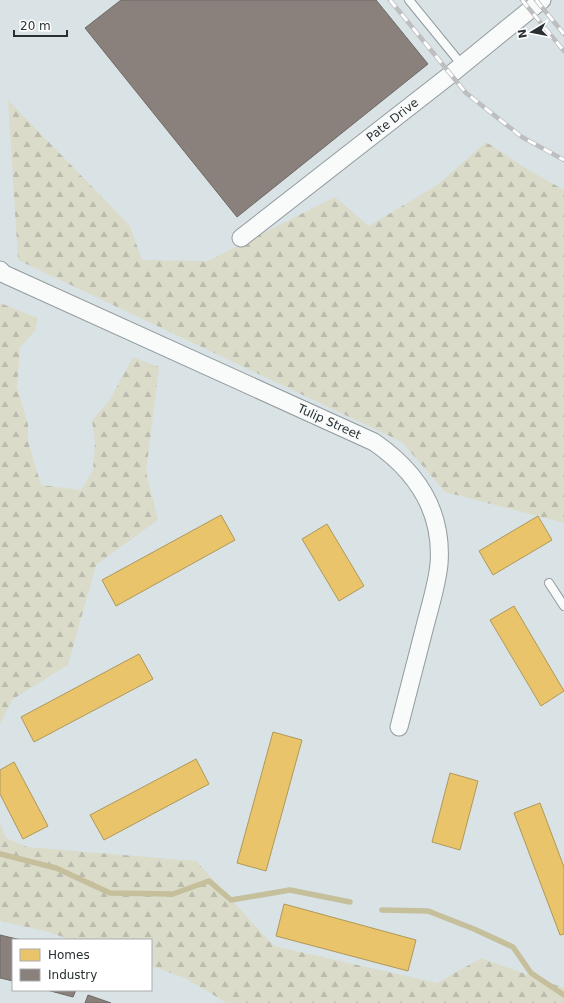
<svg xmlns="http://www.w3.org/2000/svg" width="564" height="1003" font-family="'DejaVu Sans',sans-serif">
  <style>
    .forest { fill: url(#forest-firs) }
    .homes { fill: #e9c46a; stroke: #af9859 }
    .industry { fill: #8a817c; stroke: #6d6966 }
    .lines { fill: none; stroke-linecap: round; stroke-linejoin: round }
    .stream { stroke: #c5bf9c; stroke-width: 5.5 }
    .lane-casing { stroke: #929a9c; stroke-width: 10 }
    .street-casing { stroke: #929a9c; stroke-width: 19 }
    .lane { stroke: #f9fbfb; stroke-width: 8 }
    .street { stroke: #f9fbfb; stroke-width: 17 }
    .rail-casing { stroke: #bcbebf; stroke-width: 4.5 }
    .rail { stroke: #fff; stroke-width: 3; stroke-dasharray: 9; stroke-linecap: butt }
    .labels { text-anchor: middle; stroke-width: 4; stroke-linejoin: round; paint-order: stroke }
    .street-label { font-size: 12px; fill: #293032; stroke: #fff }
  </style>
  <defs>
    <pattern id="forest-firs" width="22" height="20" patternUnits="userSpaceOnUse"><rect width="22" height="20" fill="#dbdbca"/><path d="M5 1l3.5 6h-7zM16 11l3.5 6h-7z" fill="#bcbcae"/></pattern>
  </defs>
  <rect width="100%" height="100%" fill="#d9e3e6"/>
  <g class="forest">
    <polygon points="8,100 130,226 142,260 208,261 335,197 369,226 437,185 486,142 527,169 564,190 564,523 445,492 402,442 18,260"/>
    <polygon points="0,303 38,318 35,331 20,347 17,388 28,424 28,441 41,485 81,490 93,470 95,442 92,420 109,401 133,357 159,367 146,472 158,520 96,565 68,665 13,699 0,724"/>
    <polygon points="0,823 6,838 27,847 196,861 274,946 437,983 481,958 564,988 564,1003 227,1003 185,978 151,966 151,940 72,940 45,931 0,921"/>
  </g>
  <g class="homes">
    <polygon points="221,515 235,540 116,606 102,580"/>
    <polygon points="538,516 552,540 493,575 479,551"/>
    <polygon points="327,524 364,586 339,601 302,539"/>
    <polygon points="514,606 564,691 541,706 490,620"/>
    <polygon points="139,654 153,679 34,742 21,717"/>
    <polygon points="273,732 302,740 266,871 237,863"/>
    <polygon points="196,759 209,784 104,840 90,815"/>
    <polygon points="14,762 48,826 23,839 0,794 0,770"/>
    <polygon points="450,773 478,781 460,850 432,842"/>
    <polygon points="540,803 564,867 564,934 560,935 514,813"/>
    <polygon points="284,904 416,940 408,971 276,936"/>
  </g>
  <g class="industry">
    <polygon points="121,0 376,0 428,64 237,217 85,28"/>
    <polygon points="0,935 21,940 13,940 13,981 0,978"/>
    <polygon points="47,990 76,990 73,997"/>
    <polygon points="88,995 111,1003 85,1003"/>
  </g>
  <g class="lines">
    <g class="stream">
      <polyline points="0,854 56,868 110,893 173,894 209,881 231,900 290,890 350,902"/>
      <polyline points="382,910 428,911 474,929 513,947 531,973 564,995"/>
    </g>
    <g class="lane-casing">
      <g id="lane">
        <polyline points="409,0 462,65"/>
        <polyline points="549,583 564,606"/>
      </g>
    </g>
    <g class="street-casing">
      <g id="street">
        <path id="s1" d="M241,238L450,75L542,0"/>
        <path id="s2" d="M0,270L4,274L374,442C416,471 443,510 439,564C437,585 430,606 425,626C416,660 408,693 399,727"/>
      </g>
    </g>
    <use href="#lane" class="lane"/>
    <use href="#street" class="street"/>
    <g class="rail-casing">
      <g id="rail">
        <polyline points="390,0 466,93 522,137 564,160"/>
        <polyline points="522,0 564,51"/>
        <polyline points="536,0 564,34"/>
      </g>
    </g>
    <use href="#rail" class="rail"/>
  </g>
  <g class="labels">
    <g class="street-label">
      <text dy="4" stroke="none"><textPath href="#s1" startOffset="192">Pate Drive</textPath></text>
      <text dy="4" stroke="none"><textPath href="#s2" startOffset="363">Tulip Street</textPath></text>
    </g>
  </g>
  <rect x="12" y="939" width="140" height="52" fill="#ffffff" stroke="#a9acad"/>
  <rect x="20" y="949" width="20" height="12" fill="#e9c46a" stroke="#a9acad"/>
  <text x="48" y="959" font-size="12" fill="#293032">Homes</text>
  <rect x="20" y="969" width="20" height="12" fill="#8a817c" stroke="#a9acad"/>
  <text x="48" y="979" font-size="12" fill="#293032">Industry</text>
  <g transform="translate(532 32) rotate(260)" stroke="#ffffff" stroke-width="3" paint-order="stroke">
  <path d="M0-3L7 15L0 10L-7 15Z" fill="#293032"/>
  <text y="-6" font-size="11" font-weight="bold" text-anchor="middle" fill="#293032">N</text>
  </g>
  <path d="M14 30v6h53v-6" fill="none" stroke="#293032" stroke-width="2"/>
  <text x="20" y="30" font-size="12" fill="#293032" stroke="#ffffff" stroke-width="3" paint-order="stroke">20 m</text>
</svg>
